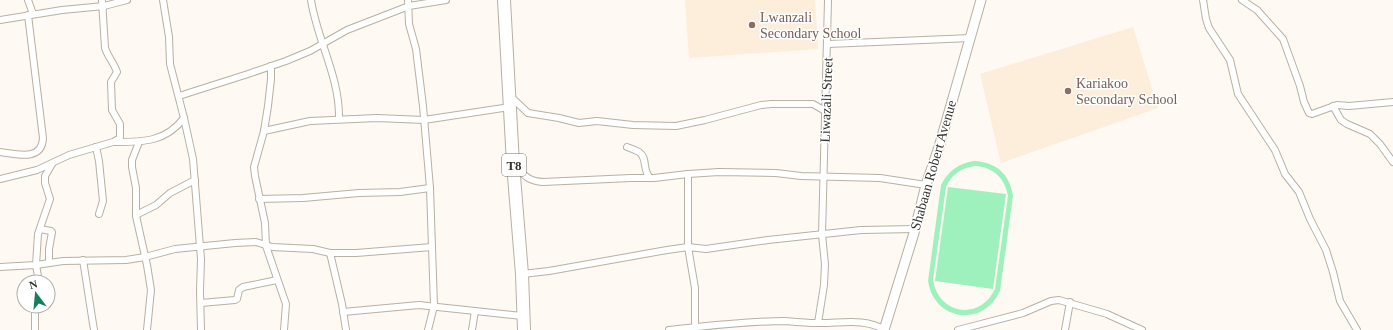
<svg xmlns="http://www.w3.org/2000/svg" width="1393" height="330" font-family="Georgia,serif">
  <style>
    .education { fill: #fdeddb }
    .green { fill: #9ef1bc; fill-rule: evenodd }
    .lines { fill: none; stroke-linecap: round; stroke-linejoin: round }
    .street-casing { stroke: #b8b0a4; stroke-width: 8 }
    .secondary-casing { stroke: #b8b0a4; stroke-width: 11 }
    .highway-casing { stroke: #b8b0a4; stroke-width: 14 }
    .street { stroke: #fff; stroke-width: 6 }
    .secondary { stroke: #fff; stroke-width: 9 }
    .highway { stroke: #fff; stroke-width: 12 }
    .education-dot { fill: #8d6e63; stroke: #fff; stroke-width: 1.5 }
    .labels { text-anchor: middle; stroke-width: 3; stroke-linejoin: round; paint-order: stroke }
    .shield { fill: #fff; stroke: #71706c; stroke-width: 1 }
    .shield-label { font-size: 13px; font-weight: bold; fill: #34322d }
    .education-label { font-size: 14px; fill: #785e54; stroke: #fff; text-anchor: start }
    .street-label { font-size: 14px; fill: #34322d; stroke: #fff }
  </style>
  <rect width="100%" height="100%" fill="#fef9f2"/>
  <g class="education">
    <polygon points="685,0 815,0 818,49 689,58"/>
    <polygon points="1133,27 1158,108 1001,163 980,74"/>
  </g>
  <g class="green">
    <path d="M974,161C996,162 1010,174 1013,196L1000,291C983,328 934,321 928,281L941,185C948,171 959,163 974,161ZM975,166C993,167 1005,178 1008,196L995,289C980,321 939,315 933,280L946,187C952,174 961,168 975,166Z"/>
    <polygon points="948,187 1006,194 993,289 935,281"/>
  </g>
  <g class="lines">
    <g class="street-casing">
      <g id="street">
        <polyline points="28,0 33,14"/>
        <polyline points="163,0 169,37 170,64 184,118 193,159 201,259 200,291 201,330"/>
        <path d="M311,0C317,40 340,77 339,119"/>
        <polyline points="408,0 409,24 416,49 423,106 430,188 434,306 428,330"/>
        <polyline points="1203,0 1206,19 1209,28 1230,60 1238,94 1275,150 1285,174 1299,192 1310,219 1326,250 1333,272 1340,301 1357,330"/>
        <polyline points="1242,0 1257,10 1283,39 1300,86 1304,102 1309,113 1312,114 1337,105 1349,106 1393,102"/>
        <polyline points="0,20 62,10 104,6 127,0"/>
        <polyline points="828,44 971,38"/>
        <polyline points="271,66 271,79 268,106 264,131 254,167 255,176 265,223 266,246 286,304 284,330"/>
        <polyline points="179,96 248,74 286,61 310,51 347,30 409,6 446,0"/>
        <polyline points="510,96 528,113 559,118 579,123 597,121 633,125 676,126 705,120 761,105 771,104 813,104 825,111"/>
        <polyline points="1333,106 1341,120 1347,124 1370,134 1380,144 1393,162"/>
        <polyline points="264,131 310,121 377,118 424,120 510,107"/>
        <path d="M115,142C143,142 166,142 184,118"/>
        <polyline points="139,142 132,160 132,167 136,188 136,216 147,265 151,290 147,330"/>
        <polyline points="96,147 99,161 103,201 99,214"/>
        <path d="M627,147C630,148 635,150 639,152C648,158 642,170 650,178"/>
        <path d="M0,152C16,154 42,162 43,138L28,15"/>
        <path d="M515,166C525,176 528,181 543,182L631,178H654L688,174L719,172L776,173L801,176L880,178L926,185"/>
        <polyline points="688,174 688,247 695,288 695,330"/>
        <path d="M0,179L37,170L69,155L113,142L120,138V124L112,110L111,82L117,72C114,63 108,57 105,48L102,0"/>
        <polyline points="259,199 303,198 359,193 400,192 430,188"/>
        <polyline points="136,215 156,205 170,193 195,180"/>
        <polyline points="40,229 51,231 52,232 49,249 49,263"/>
        <polyline points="330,253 342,304 346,330"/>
        <polyline points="83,260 94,330"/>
        <polyline points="0,267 36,265 63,261 126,260 145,257 175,249 235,243 256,242 272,247 313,249 330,253 356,253 432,247"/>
        <polyline points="522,274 549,271 667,250 688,247 706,249 768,240 861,230 915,229"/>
        <polyline points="39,282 36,265 38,234 50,199 45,183 45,176 52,164"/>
        <polyline points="201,303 235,300 237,299 239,290 243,287 277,280"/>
        <polyline points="35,306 35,330"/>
        <polyline points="343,312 419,305 522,316"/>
        <polyline points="818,323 824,285 825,264 822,235 828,0"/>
        <polyline points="472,330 475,311"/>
        <path d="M669,330C707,326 747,321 785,321C796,322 806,323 816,323C839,324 864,317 885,330"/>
        <polyline points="958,330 1023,313 1051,301 1059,300 1107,314 1142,330"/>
        <polyline points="1065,330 1070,302"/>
      </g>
    </g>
    <g class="secondary-casing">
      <polyline id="secondary" points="884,330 914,233 926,185 939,147 981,0"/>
    </g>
    <g class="highway-casing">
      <polyline id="highway" points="504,0 513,164 522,274 524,330"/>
    </g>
    <use href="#street" class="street"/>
    <use href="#secondary" class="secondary"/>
    <use href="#highway" class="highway"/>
  </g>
  <g class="education-dot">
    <circle cx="752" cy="25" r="4"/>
    <circle cx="1068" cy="91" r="4"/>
  </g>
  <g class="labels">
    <rect class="shield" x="502" y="154" width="24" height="22" rx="3"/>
    <g class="shield-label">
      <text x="514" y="170">T8</text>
    </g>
    <g class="education-label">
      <text x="760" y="22">Lwanzali<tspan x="760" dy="16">Secondary School</tspan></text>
      <text x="1076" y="88">Kariakoo<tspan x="1076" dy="16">Secondary School</tspan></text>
    </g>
    <g class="street-label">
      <text transform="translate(826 100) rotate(-88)" y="5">Liwazali Street</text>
      <text transform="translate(933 165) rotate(-74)" y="5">Shabaan Robert Avenue</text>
    </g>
  </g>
  <g transform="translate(36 294) rotate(344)"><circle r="19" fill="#ffffff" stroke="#aeadab"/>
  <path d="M0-3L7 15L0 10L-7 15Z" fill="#157f5b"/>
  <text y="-6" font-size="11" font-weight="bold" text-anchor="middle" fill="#34322d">N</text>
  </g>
</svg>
